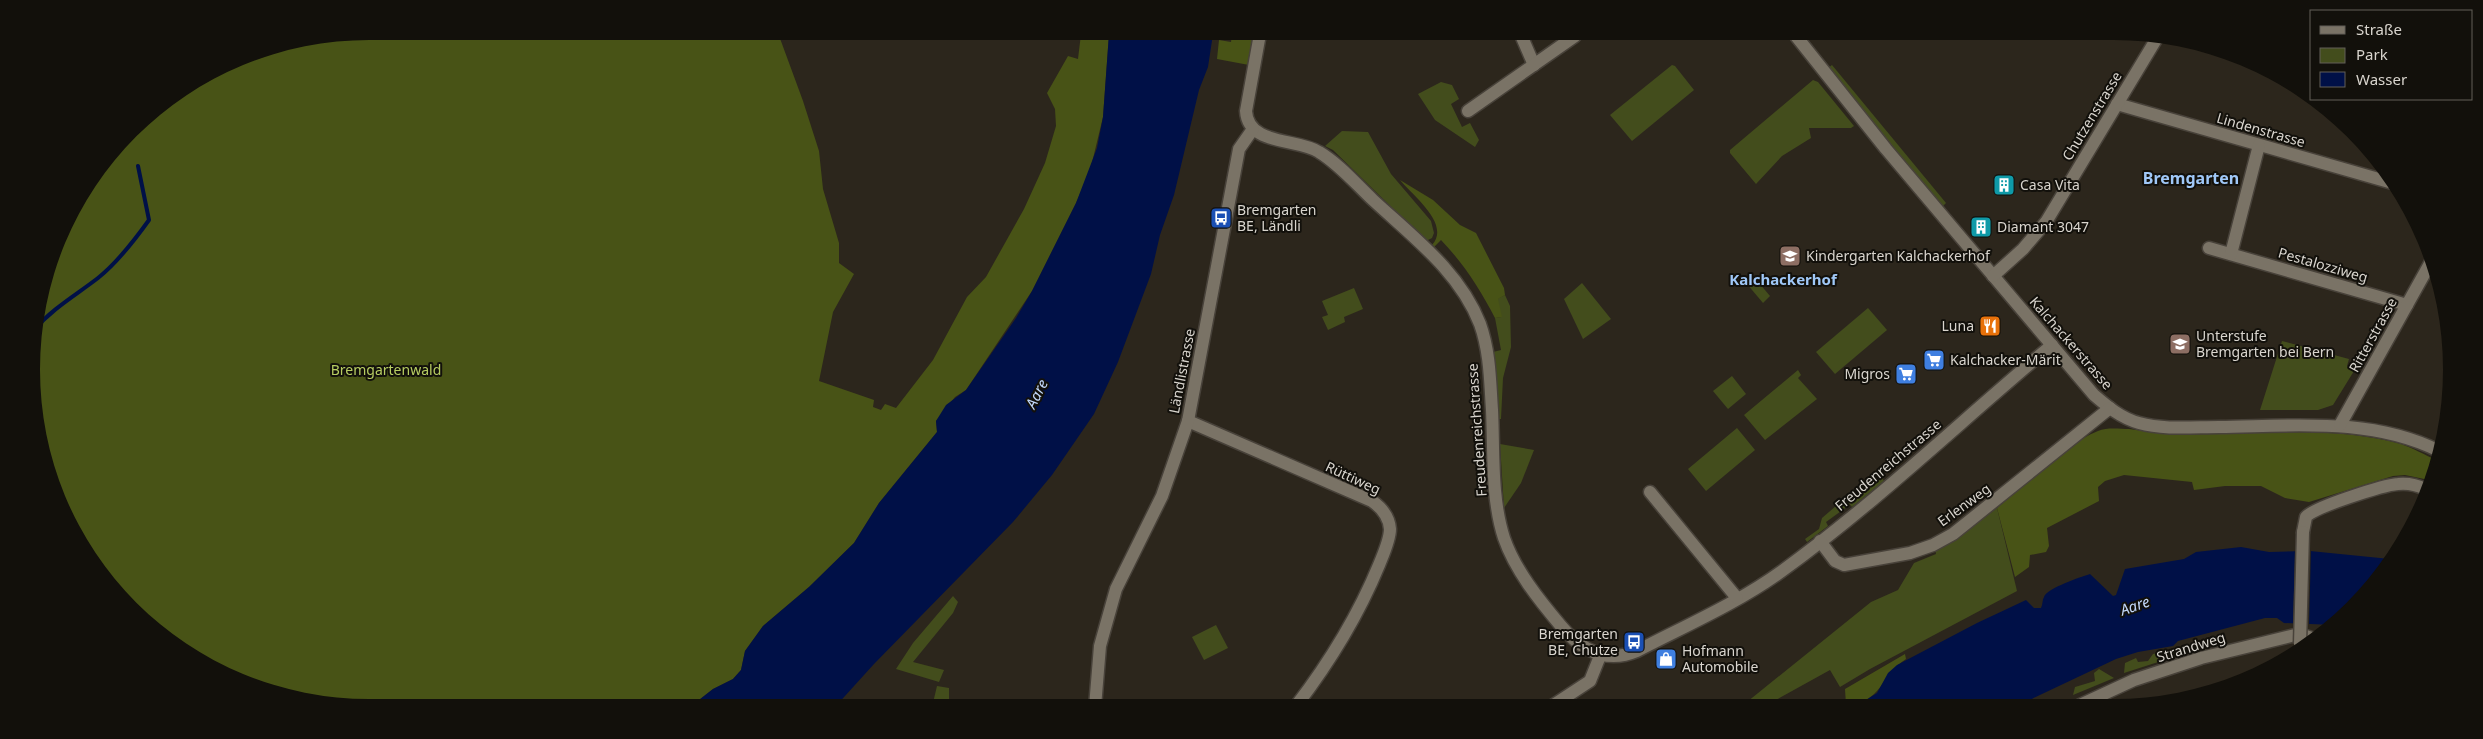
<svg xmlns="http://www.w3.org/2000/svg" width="2483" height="739" font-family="'Noto Sans',sans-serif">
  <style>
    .green { fill: #434d1c }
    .forest { fill: #485316 }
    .water { fill: #001047 }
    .pier { fill: #2c261c }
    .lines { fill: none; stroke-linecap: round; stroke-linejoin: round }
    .stream { stroke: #001047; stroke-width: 4 }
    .minor-casing { stroke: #48423a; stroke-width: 15 }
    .minor { stroke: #7a7366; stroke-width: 12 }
    .minor-bridge-casing { stroke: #48423a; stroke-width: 15; stroke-linecap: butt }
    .minor-bridge { stroke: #7a7366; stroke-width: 12 }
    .labels { text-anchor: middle; stroke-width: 4; stroke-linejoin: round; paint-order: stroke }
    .street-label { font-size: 14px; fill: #d9d5ce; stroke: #12100b }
    .poi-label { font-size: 14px; fill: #d9d5ce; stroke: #12100b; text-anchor: start }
    .park-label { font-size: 14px; fill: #b7cd62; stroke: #12100b }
    .neighbourhood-label { font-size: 15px; font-weight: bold; fill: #a0c8f8; stroke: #12100b }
    .water-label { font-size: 15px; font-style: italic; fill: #c3d8fb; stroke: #12100b }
    .quarter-label { font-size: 16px; font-weight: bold; fill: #a0c8f8; stroke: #12100b }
  </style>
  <rect width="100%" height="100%" fill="#2c261c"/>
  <g class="green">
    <polygon points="1672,65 1675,66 1694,90 1632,141 1610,115"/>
    <polygon points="1832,65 1946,203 1942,207 1828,68"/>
    <polygon points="1813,80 1818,82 1854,126 1851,128 1809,128 1811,138 1782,156 1756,184 1730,153 1730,150"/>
    <polygon points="1441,82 1452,85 1459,99 1451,104 1462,127 1470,123 1479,140 1475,147 1435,120 1418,94"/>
    <polygon points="1342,131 1368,132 1391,174 1431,221 1434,233 1432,238 1426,241 1333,150 1325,146"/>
    <polygon points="1754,277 1770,296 1763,303 1747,284"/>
    <polygon points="1582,283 1611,319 1583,339 1564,299"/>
    <polygon points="1354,288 1363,309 1344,317 1345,322 1328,330 1322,317 1328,315 1322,301"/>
    <polygon points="1505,295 1510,306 1511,347 1503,378 1501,419 1499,419 1493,352 1501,350 1495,318 1501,317 1497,299"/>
    <polygon points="1868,308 1887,330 1835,374 1816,352"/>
    <polygon points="2282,341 2349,359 2347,366 2354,371 2333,405 2318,410 2260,410"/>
    <polygon points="1798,370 1801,375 1798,378 1817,399 1765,440 1744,415"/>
    <polygon points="1732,376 1746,394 1728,409 1713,391"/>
    <polygon points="1737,428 1755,450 1706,491 1688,469"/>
    <polygon points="1500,444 1534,450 1521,483 1504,508"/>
    <polygon points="1876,474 1879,474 1884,481 1852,507 1845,499"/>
    <polygon points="1843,500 1848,506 1826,522 1828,526 1807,542 1805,539 1819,529 1822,518"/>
    <polygon points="1997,508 2017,591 1870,669 1840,687 1830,670 1765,706 1742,706 1871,602 1898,590 1914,563 1936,554 1935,549 1962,534"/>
    <polygon points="953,596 958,602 953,613 913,662 944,670 939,682 896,669 913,643"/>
    <polygon points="1216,625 1228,648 1204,660 1192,637"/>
    <polygon points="2198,642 2211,645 2124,673 2125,663 2136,658 2138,662 2148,661 2153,654"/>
    <polygon points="2099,669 2114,678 2073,695 2075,687 2095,681 2094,673"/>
    <polygon points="937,686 949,688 949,700 959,707 932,707"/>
  </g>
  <g class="forest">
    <polygon points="370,31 778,33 803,101 819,151 823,189 839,243 839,263 854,274 833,312 819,381 874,400 873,407 881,410 885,404 896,408 933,360 967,297 986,277 1024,209 1045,163 1056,126 1055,109 1047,93 1068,56 1078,59 1081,34 1109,34 1103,117 1090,171 1076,203 1032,291 966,390 955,397 936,421 937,432 879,503 854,543 809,587 763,626 745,651 741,670 733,679 713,689 690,707 370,708 304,701 200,662 147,624 101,576 66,519 43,457 32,347 43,282 66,220 101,164 146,115 240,57 304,38"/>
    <polygon points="1232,34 1255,34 1249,65 1217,59 1219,40 1231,42"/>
    <path d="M1400,180L1433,200L1460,225L1476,233L1504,288L1505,295L1498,299L1502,317L1495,318C1480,289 1464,264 1441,240L1434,247L1432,245C1451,224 1413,196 1400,180Z"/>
    <path d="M2129,429C2219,444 2312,419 2401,444C2413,448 2425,455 2436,460L2429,480L2405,475L2393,476L2309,502L2285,498L2261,486H2225L2194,490L2192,482L2124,475L2105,481L2098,487L2099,501L2047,528L2049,546L2046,552L2030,555L2029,567L2015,577L1997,508C2025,485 2065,444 2098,431C2107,427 2120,429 2129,429Z"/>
    <path d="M1905,654L1906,659C1882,674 1880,705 1846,705L1845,689Z"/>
  </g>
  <g class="water">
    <polygon points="1109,34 1213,34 1208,67 1199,90 1174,195 1160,235 1151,274 1118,362 1094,414 1052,475 1013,522 874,664 835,707 690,707 713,689 733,679 741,670 745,651 763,626 809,587 854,543 879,503 937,432 936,421 946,405 966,390 1016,318 1032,291 1076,203 1097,148 1103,117"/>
    <path d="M2241,547L2269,552L2310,551L2390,559L2334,625L2284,623L2277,618H2265L2178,641L2173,646L2138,652L2116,659L2019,705H1858L1877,693L1888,673L1897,665L1977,623L2026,600L2034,608H2041C2043,604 2042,600 2044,597C2047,588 2081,577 2090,574L2113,596L2116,595L2125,569L2184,559L2196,552Z"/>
  </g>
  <polygon class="pier" points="2295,549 2311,549 2309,627 2293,626"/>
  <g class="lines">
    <path class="stream" d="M35,329C53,308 76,295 98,278C118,262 134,241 149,220L138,166"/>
    <g class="minor-casing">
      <g id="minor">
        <path d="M1260,34L1246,111C1248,146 1297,138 1319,152C1339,164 1356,184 1373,200C1413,237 1460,272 1480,324C1490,352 1490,381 1492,410C1494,451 1491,498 1504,538C1515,570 1539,600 1561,626C1581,650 1606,664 1637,651C1685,626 1738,603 1782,571C1877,502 1962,420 2052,345"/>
        <polyline points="1521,35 1534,65"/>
        <path d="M1796,36L1886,149L2094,395C2108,407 2121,418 2139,423C2164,430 2193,427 2219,427C2292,426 2371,417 2439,451"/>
        <polyline points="2117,104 2396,184"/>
        <polyline points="1468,111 1575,36"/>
        <polyline points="2209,248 2407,305"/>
        <polyline points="2231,254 2259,145"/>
        <polyline points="1993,276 2023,249 2046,222 2157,38"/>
        <path d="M1188,421L1372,501C1382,508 1389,516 1390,529C1390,540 1383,555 1379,565C1358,616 1329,663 1296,706"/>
        <polyline points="2340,425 2432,260"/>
        <polyline points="1650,492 1737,598"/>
        <path d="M2303,532L2306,517C2314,507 2384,485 2398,484C2408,483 2417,485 2425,489"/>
        <polyline points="1820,541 1835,561 1844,565 1910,553 1933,545 1953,534 2110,408"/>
        <polyline points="2080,705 2134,680 2201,658 2295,635 2303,635 2314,639"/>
        <polyline points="1552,706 1590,681 1600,656"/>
        <polyline points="1095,707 1100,646 1116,589 1162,496 1188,421 1239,149 1253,129"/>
      </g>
    </g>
    <use href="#minor" class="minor"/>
    <g class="minor-bridge-casing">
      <polyline id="minor-bridge" points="2300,644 2303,532"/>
    </g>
    <use href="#minor-bridge" class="minor-bridge"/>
  </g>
  <defs>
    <g id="building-square" transform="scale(1.125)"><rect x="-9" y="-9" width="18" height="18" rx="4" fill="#0f9aa8" stroke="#12100b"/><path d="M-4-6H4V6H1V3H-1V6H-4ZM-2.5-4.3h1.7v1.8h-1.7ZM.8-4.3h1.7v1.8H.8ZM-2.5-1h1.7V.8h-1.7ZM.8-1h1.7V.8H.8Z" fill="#fff"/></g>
    <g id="bus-square" transform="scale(1.125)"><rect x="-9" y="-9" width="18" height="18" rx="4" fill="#1a4fb4" stroke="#12100b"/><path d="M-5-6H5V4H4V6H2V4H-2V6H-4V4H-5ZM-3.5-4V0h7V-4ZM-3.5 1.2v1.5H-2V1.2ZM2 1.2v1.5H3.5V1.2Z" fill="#fff"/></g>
    <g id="school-square" transform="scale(1.125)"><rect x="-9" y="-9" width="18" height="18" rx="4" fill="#8d6e63" stroke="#12100b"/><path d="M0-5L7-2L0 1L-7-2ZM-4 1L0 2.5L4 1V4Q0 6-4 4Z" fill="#fff"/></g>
    <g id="restaurant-square" transform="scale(1.125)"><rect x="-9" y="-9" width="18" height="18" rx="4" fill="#e8710a" stroke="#12100b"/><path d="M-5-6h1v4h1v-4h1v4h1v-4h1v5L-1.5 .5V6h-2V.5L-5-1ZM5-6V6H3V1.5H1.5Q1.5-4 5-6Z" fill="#fff"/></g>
    <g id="supermarket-square" transform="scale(1.125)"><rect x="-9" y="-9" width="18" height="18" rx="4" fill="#3f7fe0" stroke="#12100b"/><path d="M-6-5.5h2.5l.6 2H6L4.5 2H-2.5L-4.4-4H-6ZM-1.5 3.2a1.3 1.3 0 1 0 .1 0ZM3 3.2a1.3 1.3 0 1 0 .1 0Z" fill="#fff"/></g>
    <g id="shop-square" transform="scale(1.125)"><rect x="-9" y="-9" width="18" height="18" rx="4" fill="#3f7fe0" stroke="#12100b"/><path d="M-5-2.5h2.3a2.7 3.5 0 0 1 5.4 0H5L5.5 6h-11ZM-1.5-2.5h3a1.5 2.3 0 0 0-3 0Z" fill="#fff"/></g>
  </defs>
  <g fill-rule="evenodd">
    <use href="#building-square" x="2004" y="185"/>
    <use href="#bus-square" x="1221" y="218"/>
    <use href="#building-square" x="1981" y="227"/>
    <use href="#school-square" x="1790" y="256"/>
    <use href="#restaurant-square" x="1990" y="326"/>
    <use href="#school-square" x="2180" y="344"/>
    <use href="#supermarket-square" x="1934" y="360"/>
    <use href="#supermarket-square" x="1906" y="374"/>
    <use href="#bus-square" x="1634" y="642"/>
    <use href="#shop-square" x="1666" y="659"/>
  </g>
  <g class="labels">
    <g class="street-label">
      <text transform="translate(2092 116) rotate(-59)" y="5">Chutzenstrasse</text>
      <text transform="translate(2261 130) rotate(16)" y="5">Lindenstrasse</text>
      <text transform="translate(2323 265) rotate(16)" y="5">Pestalozziweg</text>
      <text transform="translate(2373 335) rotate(-61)" y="5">Ritterstrasse</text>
      <text transform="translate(2071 343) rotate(49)" y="5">Kalchackerstrasse</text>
      <text transform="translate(1182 371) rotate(-79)" y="5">Ländlistrasse</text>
      <text transform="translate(1477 430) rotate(-94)" y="5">Freudenreichstrasse</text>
      <text transform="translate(1888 465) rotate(-40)" y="5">Freudenreichstrasse</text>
      <text transform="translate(1353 478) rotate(25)" y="5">Rüttiweg</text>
      <text transform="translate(1964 505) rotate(-36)" y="5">Erlenweg</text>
      <text transform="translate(2191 647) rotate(-17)" y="5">Strandweg</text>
    </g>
    <g class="poi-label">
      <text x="2020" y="190">Casa Vita</text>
      <text x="1237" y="215">Bremgarten<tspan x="1237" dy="16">BE, Ländli</tspan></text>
      <text x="1997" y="232">Diamant 3047</text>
      <text x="1806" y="261">Kindergarten Kalchackerhof</text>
      <text x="1974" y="331" text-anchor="end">Luna</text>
      <text x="2196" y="341">Unterstufe<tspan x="2196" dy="16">Bremgarten bei Bern</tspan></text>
      <text x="1950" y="365">Kalchacker-Märit</text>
      <text x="1890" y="379" text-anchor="end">Migros</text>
      <text x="1618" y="639" text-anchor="end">Bremgarten<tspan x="1618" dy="16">BE, Chutze</tspan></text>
      <text x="1682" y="656">Hofmann<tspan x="1682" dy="16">Automobile</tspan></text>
    </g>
    <g class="park-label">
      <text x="386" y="375">Bremgartenwald</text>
    </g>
    <g class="neighbourhood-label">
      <text x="1783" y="285">Kalchackerhof</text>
    </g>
    <g class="water-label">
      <text transform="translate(1037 394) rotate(-63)" y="5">Aare</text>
      <text transform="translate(2135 606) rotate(-19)" y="5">Aare</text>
    </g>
    <g class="quarter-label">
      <text x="2191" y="184">Bremgarten</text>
    </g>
  </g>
  <path d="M0 0H2483V739H0ZM369 40H2114A329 329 0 0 1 2443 369V370A329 329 0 0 1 2114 699H369A329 329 0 0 1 40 370V369A329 329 0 0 1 369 40Z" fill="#12100b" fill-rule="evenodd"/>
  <rect x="2310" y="10" width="162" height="90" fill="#12100b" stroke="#625f59"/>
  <rect x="2320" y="26" width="25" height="8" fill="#7a7366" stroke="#625f59"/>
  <text x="2356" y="35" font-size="15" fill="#d9d5ce">Straße</text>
  <rect x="2320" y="48" width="25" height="15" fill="#434d1c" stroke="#625f59"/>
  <text x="2356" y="60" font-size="15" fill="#d9d5ce">Park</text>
  <rect x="2320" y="72" width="25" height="15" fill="#001047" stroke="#625f59"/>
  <text x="2356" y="85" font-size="15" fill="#d9d5ce">Wasser</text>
</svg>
